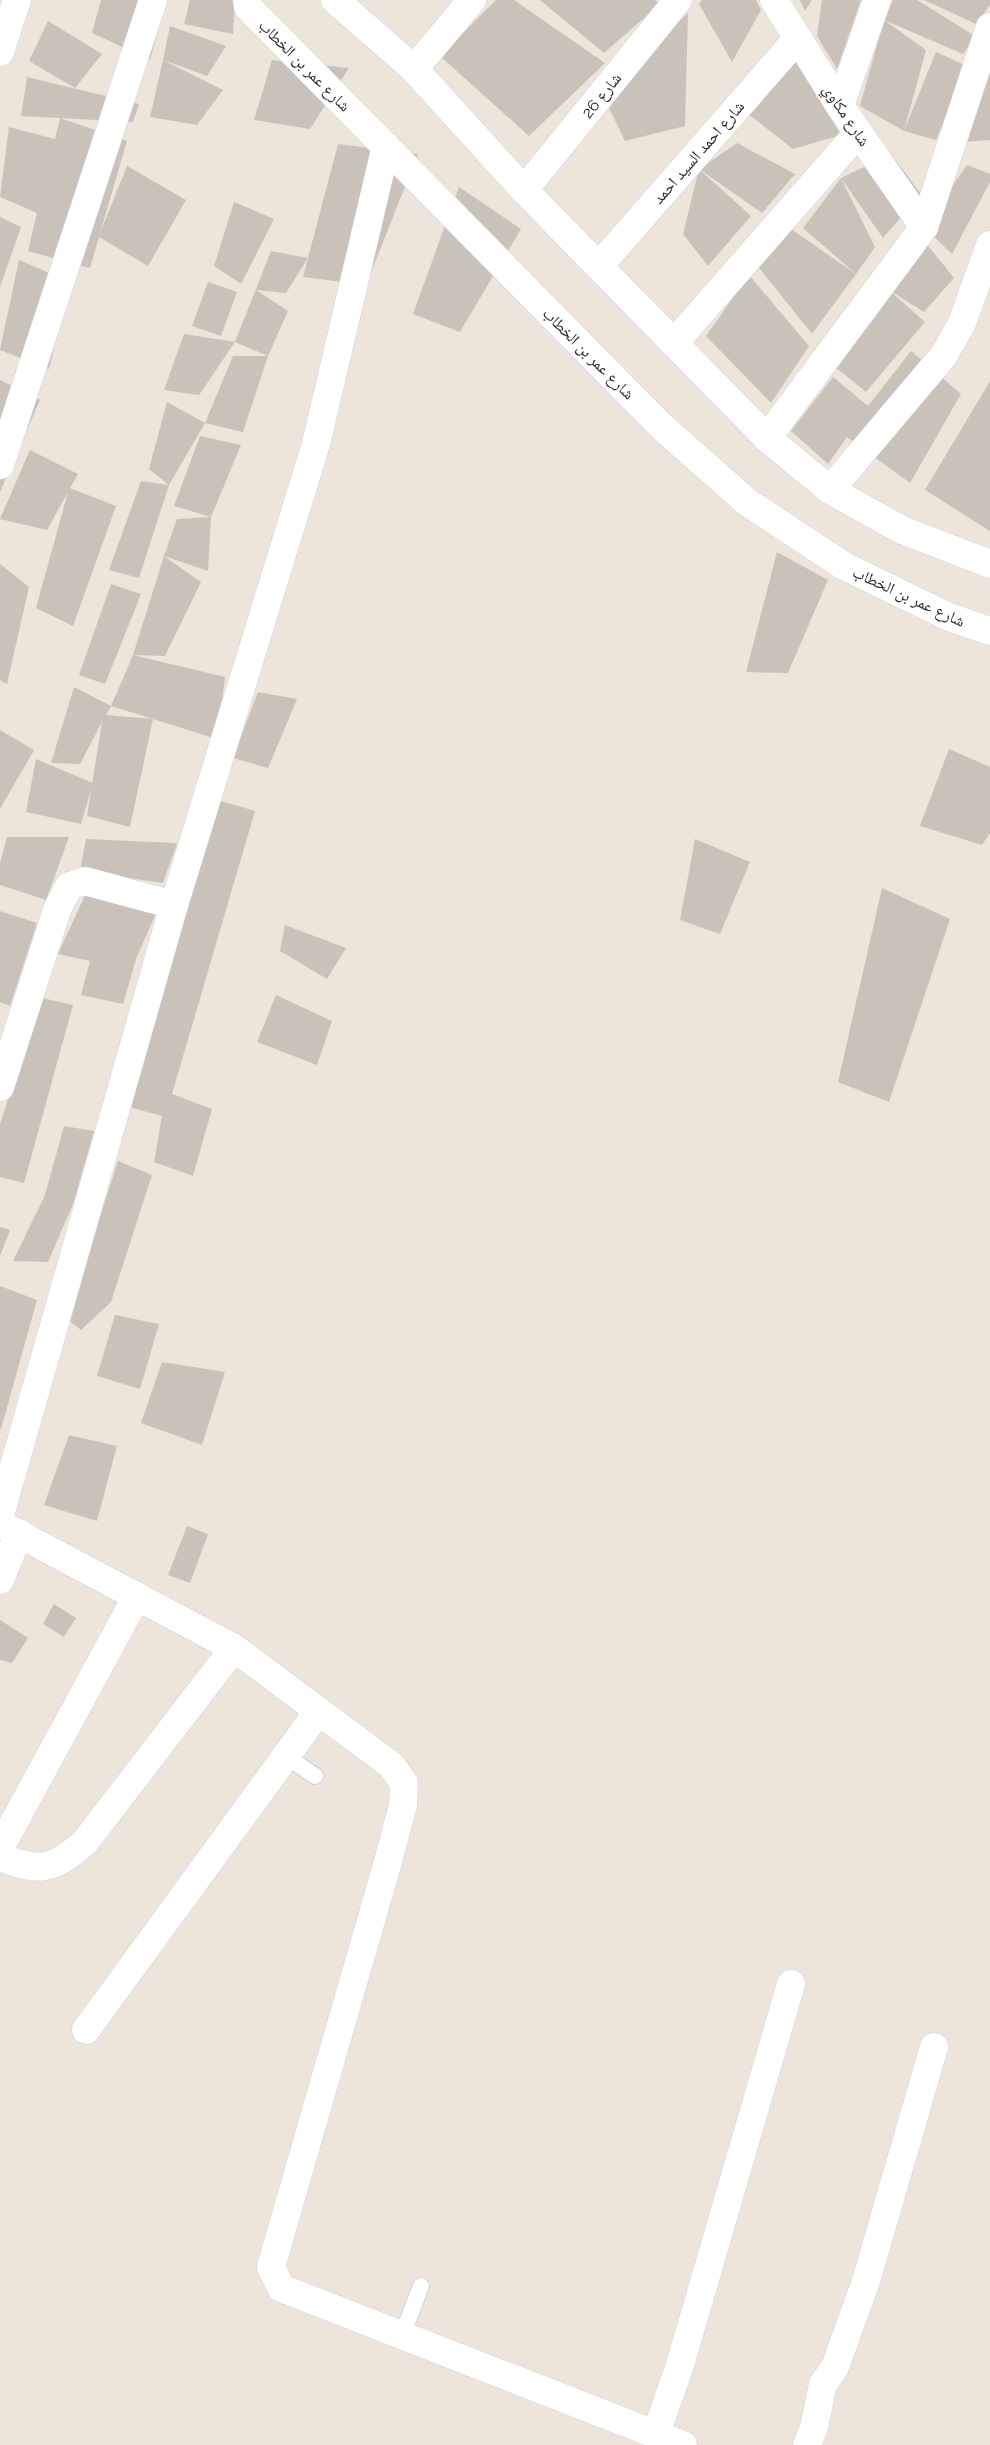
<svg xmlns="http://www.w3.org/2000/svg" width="990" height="2445" font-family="Raleway,'Noto Naskh Arabic',sans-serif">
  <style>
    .building { fill: #c8c2b9 }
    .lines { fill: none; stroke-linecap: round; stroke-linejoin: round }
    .lane-casing { stroke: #ced1e3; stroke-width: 18 }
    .street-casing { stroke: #ced1e3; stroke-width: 29 }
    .lane { stroke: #fff; stroke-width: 16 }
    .street { stroke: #fff; stroke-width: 28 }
    .labels { text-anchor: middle; stroke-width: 4; stroke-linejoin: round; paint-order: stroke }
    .street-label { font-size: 16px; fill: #292929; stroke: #fff }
  </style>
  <rect width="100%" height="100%" fill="#ede5d9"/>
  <g class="building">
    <polygon points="101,0 166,0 150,60 92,33"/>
    <polygon points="190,0 235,0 233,34 184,24"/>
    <polygon points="496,0 514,0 605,63 529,136 440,56"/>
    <polygon points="540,0 655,0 660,4 604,53"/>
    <polygon points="702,0 756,0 761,10 732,62 699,4"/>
    <polygon points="800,0 812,0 805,11"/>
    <polygon points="822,0 861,0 837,69 817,36"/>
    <polygon points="893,0 917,0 975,36 963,54 884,20 926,50 904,131 860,106 884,20"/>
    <polygon points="924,0 990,0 990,5 976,24"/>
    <polygon points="688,13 685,126 625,141 602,93"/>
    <polygon points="48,21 102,54 75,88 29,61"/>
    <polygon points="170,26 226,46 207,76 163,60"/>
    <polygon points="936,52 967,66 936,140 904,131"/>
    <polygon points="163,60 223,90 197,125 150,117"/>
    <polygon points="272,60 349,68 310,129 254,120"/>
    <polygon points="796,62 841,135 793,149 747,113"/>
    <polygon points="990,64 990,140 963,142"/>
    <polygon points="27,77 139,104 133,122 21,116"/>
    <polygon points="60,118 127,141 100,233 127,166 186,200 148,266 99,237 90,268 28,251 37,213 0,197 9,127 55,139"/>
    <polygon points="737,143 795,174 762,213 699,169 751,216 708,266 683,234 699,169"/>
    <polygon points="338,144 418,154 366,285 303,277"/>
    <polygon points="891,154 921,194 883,238 841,178"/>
    <polygon points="967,165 990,174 990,182 952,254 924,227"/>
    <polygon points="841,178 875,247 856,274 803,228"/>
    <polygon points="459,187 521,229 460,332 413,314"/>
    <polygon points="234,202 274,219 241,284 214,266"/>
    <polygon points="0,217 21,227 0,287"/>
    <polygon points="791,229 856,274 812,334 756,264"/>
    <polygon points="925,242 954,278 924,312 889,290 925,322 866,392 834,366 889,290"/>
    <polygon points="271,251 308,258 286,293 256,290 288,311 268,356 243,432 205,423 233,356 268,356 235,342"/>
    <polygon points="19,260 70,282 49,369 0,350"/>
    <polygon points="749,275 809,346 771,403 706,336"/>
    <polygon points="208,282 237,292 221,336 192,326"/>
    <polygon points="184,334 235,342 199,395 164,390"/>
    <polygon points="911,351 961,394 910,483 847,437 828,464 791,431 833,377 868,406"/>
    <polygon points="0,380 40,400 0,492"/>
    <polygon points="990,381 990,531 925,490"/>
    <polygon points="167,402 205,423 169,485 149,469"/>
    <polygon points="200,436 241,445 211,517 174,506"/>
    <polygon points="30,450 78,474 70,488 116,506 73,626 36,608 68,492 47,530 0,519"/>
    <polygon points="141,481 169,485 139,578 109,570"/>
    <polygon points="211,517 208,571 164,556 201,582 165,656 133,655 164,556 177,519"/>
    <polygon points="777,552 828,580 788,673 746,672"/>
    <polygon points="0,564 29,587 7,684 0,680"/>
    <polygon points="111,584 141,594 105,684 79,675"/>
    <polygon points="133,655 225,677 217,739 111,706"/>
    <polygon points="74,687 111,706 106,715 153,719 130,827 87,816 102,722 80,764 51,763"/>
    <polygon points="258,692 297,699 268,768 233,758"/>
    <polygon points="0,730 34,750 0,809"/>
    <polygon points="949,749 990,767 990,833 982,845 920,826"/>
    <polygon points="36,759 93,783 81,824 26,812"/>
    <polygon points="218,800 255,811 172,1094 212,1109 193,1176 154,1162 162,1116 129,1107"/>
    <polygon points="7,837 69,837 46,900 0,885 0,863"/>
    <polygon points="86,839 177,843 163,883 80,871"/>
    <polygon points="695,839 750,862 720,934 680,920"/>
    <polygon points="882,888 950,919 889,1102 838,1082"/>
    <polygon points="86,893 157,911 136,959 123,1004 81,995 90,961 58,954"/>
    <polygon points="0,911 37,923 10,1006 0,1002"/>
    <polygon points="285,925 346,948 327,979 280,951"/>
    <polygon points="276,995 332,1021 317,1065 257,1042"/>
    <polygon points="42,998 73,1005 24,1183 0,1177 0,1124"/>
    <polygon points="64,1126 94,1131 73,1204 48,1262 13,1261 45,1195"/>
    <polygon points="118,1161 152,1175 111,1302 81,1330 67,1319"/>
    <polygon points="0,1227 10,1230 0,1256"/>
    <polygon points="0,1286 37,1300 1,1429 0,1429"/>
    <polygon points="115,1315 159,1324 140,1389 97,1376"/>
    <polygon points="162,1362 225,1372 202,1445 141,1423"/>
    <polygon points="69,1435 117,1446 97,1521 44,1505"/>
    <polygon points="187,1526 208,1534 190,1583 168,1575"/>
    <polygon points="54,1604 76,1618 64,1637 43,1624"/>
    <polygon points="0,1620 28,1638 12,1663 0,1660"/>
  </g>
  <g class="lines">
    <g class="lane-casing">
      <g id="lane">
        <polyline points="286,1756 315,1776"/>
        <polyline points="402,2336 421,2286"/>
      </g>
    </g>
    <g class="street-casing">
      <g id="street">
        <polyline points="247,0 248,7 660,425 747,502 844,566 949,617 990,631"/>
        <polyline points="335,0 414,69 524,190 767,438 830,490 902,530 990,564"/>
        <polyline points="774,0 840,106 924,227"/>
        <polyline points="0,52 17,0"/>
        <polyline points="414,69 472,0"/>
        <polyline points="840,106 877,0"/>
        <polyline points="524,190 678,0"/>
        <polyline points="599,266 798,38"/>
        <polyline points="674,343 858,133"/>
        <polyline points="767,438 924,227 990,27"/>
        <polyline points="0,465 153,0"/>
        <polyline points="830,490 944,355 962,323 990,245"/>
        <polyline points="0,1087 57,910 69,886 85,881 174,905"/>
        <polyline points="0,1515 174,905 316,444 386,146"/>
        <polyline points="0,1524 234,1648 391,1765 404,1783 403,1805 387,1865 271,2267 281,2288 683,2445"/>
        <polyline points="0,1580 19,1533"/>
        <polyline points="0,1848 137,1596"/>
        <path d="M0,1857C40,1873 53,1870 85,1842L234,1648"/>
        <polyline points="86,2030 318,1712"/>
        <polyline points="656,2434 680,2365 791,1984"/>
        <polyline points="807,2445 814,2427 823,2384 835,2367 866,2281 934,2047"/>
      </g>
    </g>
    <use href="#lane" class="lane"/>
    <use href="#street" class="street"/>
  </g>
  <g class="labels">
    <g class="street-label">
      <text transform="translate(305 65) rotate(45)" y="6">شارع عمر بن الخطاب</text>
      <text transform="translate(601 95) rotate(-51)" y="6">شارع 26</text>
      <text transform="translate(847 115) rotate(56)" y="6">شارع مكاوي</text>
      <text transform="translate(698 152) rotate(-49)" y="6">شارع احمد السيد احمد</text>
      <text transform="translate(589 353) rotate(45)" y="6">شارع عمر بن الخطاب</text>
      <text transform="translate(909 596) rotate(25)" y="6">شارع عمر بن الخطاب</text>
    </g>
  </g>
</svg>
